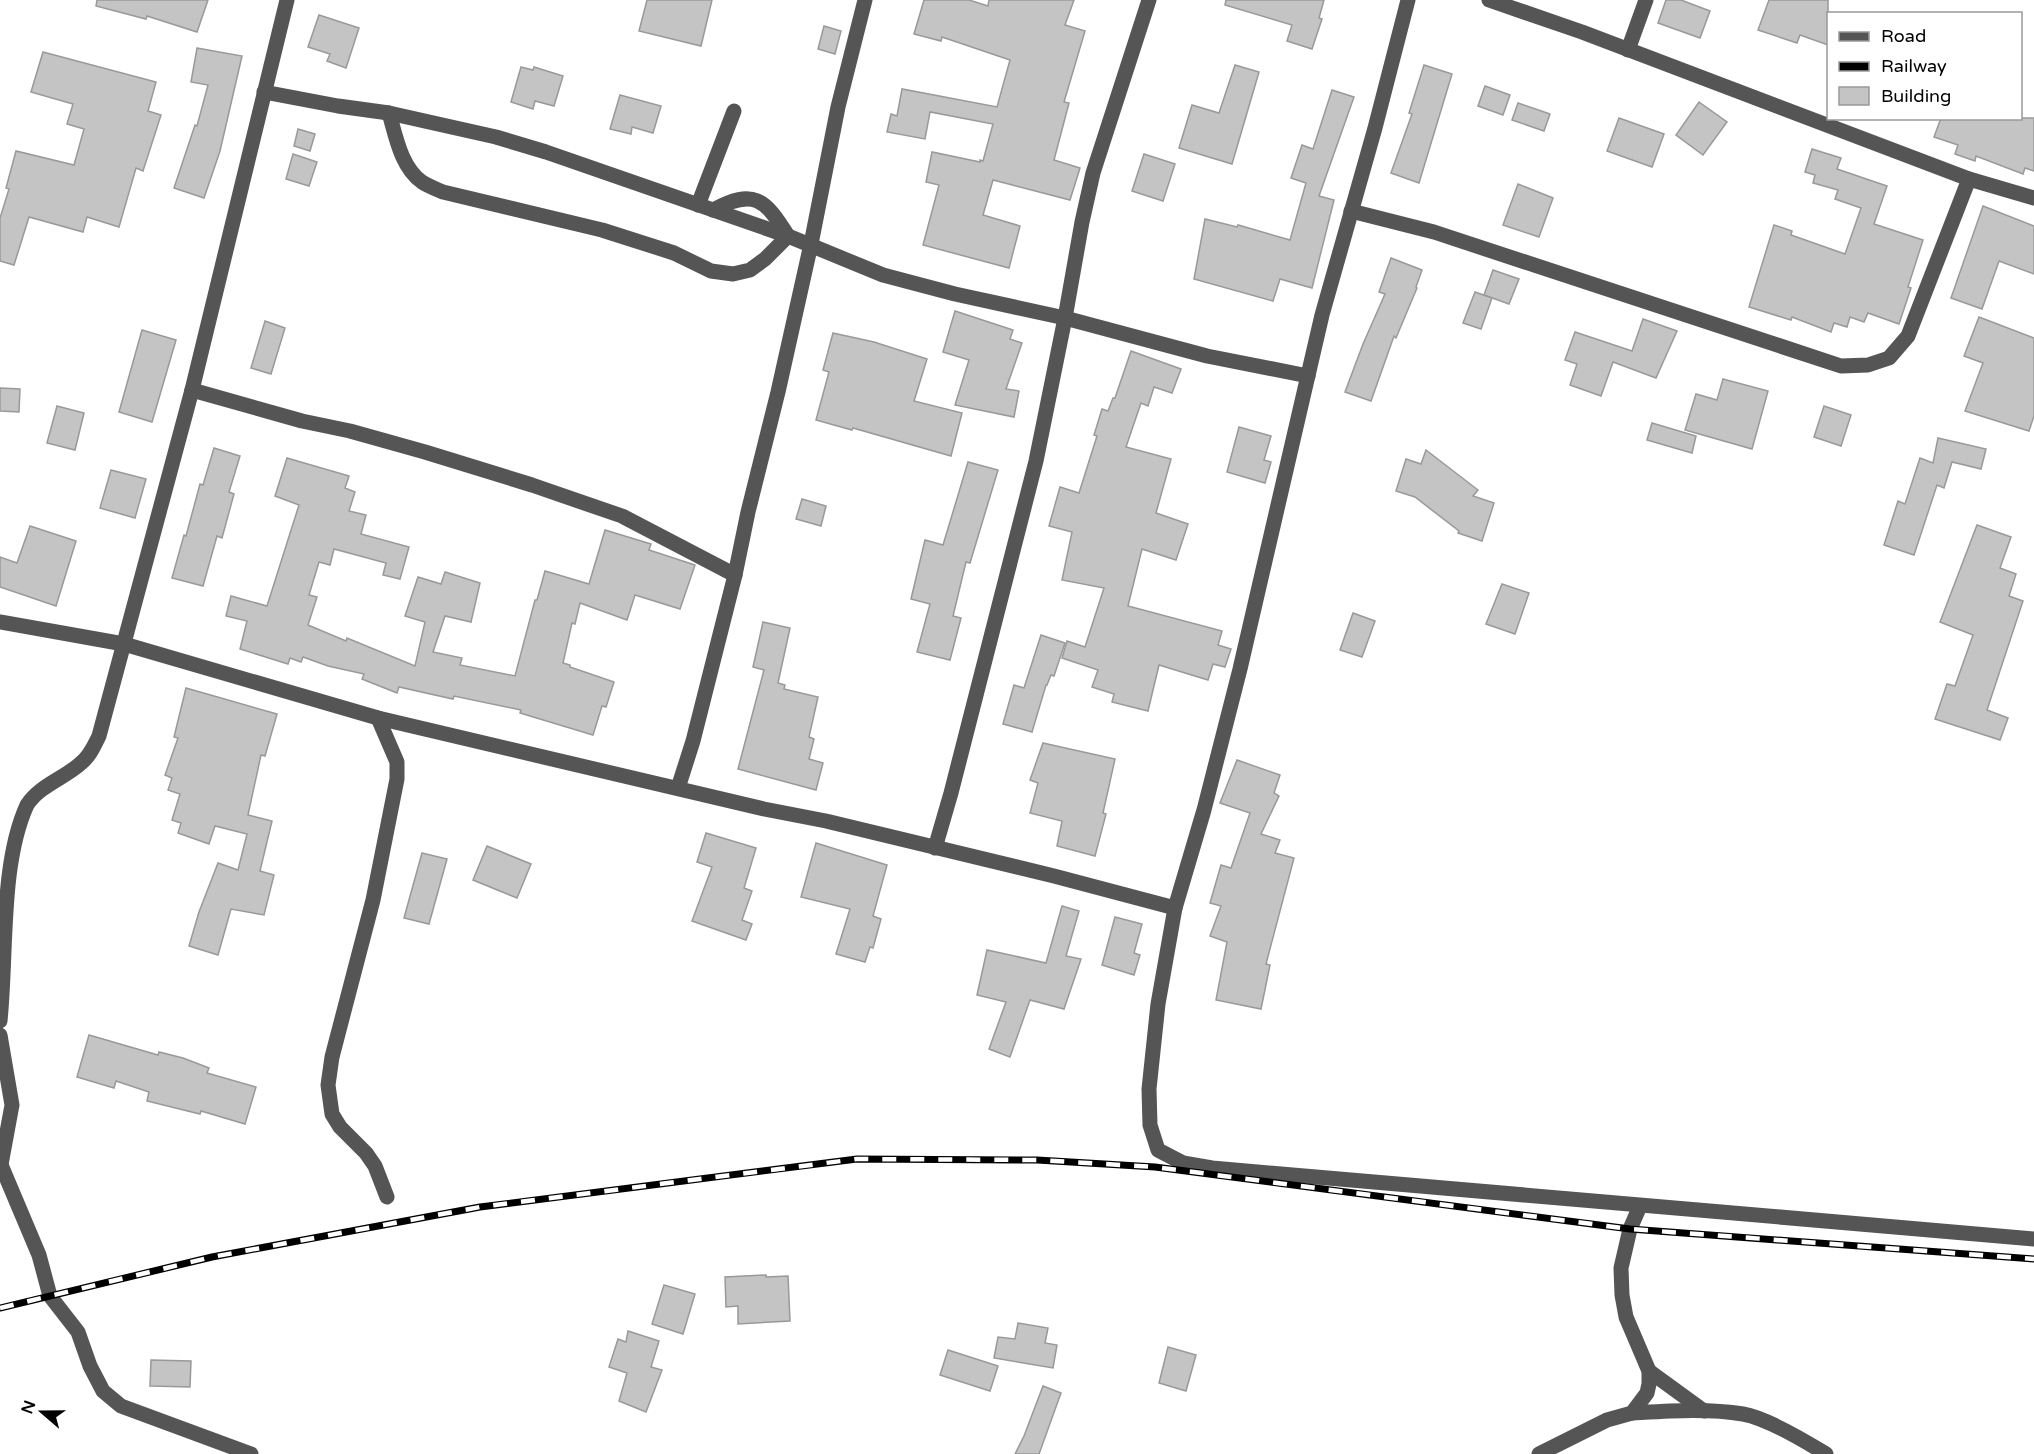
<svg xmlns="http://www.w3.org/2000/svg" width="2034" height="1454" font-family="'Varela Round',sans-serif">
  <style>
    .building { fill: #c4c4c4; stroke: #999; stroke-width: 1.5 }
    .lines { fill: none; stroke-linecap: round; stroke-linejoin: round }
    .minor { stroke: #555; stroke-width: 15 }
    .rail-casing { stroke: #000; stroke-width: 7 }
    .rail { stroke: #fff; stroke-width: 4.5; stroke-dasharray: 14; stroke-linecap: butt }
  </style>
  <rect width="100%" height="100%" fill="#fff"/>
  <g class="building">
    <polygon points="97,0 208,0 197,32 147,16 146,19 96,6"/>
    <polygon points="647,0 712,0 701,46 639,31"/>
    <polygon points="924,0 969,0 988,6 989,0 1074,0 1065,25 1085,31 1064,102 1069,103 1054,160 1080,168 1070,200 993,180 983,215 1020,226 1009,268 923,245 939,185 926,182 932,152 980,162 980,160 983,161 993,124 930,112 925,139 887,132 891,114 897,116 902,89 997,107 1010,60 942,37 941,41 914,34"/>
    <polygon points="1226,0 1324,0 1319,18 1322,19 1312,49 1287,41 1292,25 1225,5"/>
    <polygon points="1666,0 1681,0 1710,11 1700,38 1658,23"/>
    <polygon points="1769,0 1828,0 1828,45 1800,35 1797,43 1758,30"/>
    <polygon points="319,15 359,28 346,68 327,61 330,54 308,47"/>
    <polygon points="824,26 841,31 835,54 818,49"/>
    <polygon points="197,48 242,56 220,151 204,198 174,188 195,125 197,126 208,85 191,82"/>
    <polygon points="43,52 156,82 148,111 161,115 143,171 136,168 119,227 87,217 83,232 29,217 14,265 0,261 0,218 9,189 6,188 16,151 74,165 84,129 67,124 73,104 31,92"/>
    <polygon points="1235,65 1259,72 1232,164 1179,148 1192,105 1219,113"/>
    <polygon points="1424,65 1452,74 1419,183 1391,173 1412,114 1409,113"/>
    <polygon points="521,67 533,70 534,67 563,76 554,106 535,101 533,109 511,102"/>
    <polygon points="1485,86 1510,95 1503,115 1478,106"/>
    <polygon points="1332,90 1354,97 1319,196 1334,200 1312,288 1280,279 1273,301 1194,279 1205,219 1237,227 1238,225 1290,240 1306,183 1291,178 1302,145 1313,149"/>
    <polygon points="620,95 661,106 653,133 632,127 631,134 610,129"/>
    <polygon points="1699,102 1727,122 1703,155 1676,135"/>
    <polygon points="1518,103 1550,114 1544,131 1512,120"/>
    <polygon points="1619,118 1664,134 1652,167 1607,151"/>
    <polygon points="1941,118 2034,118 2034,171 2025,168 2023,174 1976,156 1975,161 1955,154 1958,145 1934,137"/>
    <polygon points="298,129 315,134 310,151 294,146"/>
    <polygon points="1812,149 1841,158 1837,169 1887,186 1874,224 1923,240 1908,287 1911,288 1899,324 1868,313 1864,322 1850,317 1847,327 1834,323 1831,332 1792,317 1791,320 1749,307 1774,225 1792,231 1791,235 1845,254 1861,208 1835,199 1838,190 1813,183 1815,175 1805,172"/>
    <polygon points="293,154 317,162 309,186 286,179"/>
    <polygon points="1144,154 1175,164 1163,201 1132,191"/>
    <polygon points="1518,184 1553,198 1539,237 1503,225"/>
    <polygon points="1983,206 2034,226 2034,274 1999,261 1982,309 1951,298"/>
    <polygon points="1391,258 1422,270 1416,287 1417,288 1396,338 1394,336 1371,401 1345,392 1363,344 1385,294 1379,292"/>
    <polygon points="1493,270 1519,279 1509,304 1484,295"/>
    <polygon points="1475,292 1492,298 1481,329 1463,323"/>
    <polygon points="955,311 1013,330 1010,339 1022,343 1006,389 1019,391 1014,417 955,405 969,360 943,352"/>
    <polygon points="1979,317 2034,338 2034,416 2029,431 1965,411 1983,363 1964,356"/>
    <polygon points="1643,319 1677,331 1656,378 1613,362 1601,396 1570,385 1577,364 1565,360 1575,332 1632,351"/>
    <polygon points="265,321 285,328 271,374 251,368"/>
    <polygon points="142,330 176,340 152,422 119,412"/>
    <polygon points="833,333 874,342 927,359 914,401 962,413 951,456 853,428 852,430 816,420 829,372 823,370"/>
    <polygon points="1131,351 1181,369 1172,393 1154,387 1148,406 1141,403 1126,447 1171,459 1156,513 1188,524 1176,560 1142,549 1128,606 1222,631 1218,645 1231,649 1225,667 1213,664 1208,680 1159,665 1148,711 1112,702 1114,694 1092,687 1098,670 1062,658 1067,641 1085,647 1104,588 1062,580 1072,532 1049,526 1060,487 1079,493 1097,436 1094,435 1102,409 1108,411 1113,398 1115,398"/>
    <polygon points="1723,379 1768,391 1752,449 1685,430 1696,394 1717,400"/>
    <polygon points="0,388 20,389 19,412 0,411"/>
    <polygon points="57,406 84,413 75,450 47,443"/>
    <polygon points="1824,406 1851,415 1841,446 1814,437"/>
    <polygon points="1652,423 1696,436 1692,453 1647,440"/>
    <polygon points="1239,427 1271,436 1264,460 1271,462 1265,483 1227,472"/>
    <polygon points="1938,438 1986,449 1981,469 1952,462 1944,488 1937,485 1914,555 1884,545 1898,501 1905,504 1920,458 1933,463"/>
    <polygon points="214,448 240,456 229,492 234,494 222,538 217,536 203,586 172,578 184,535 186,536 200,484 203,485"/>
    <polygon points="1426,450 1478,490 1473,496 1494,503 1482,541 1458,533 1459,531 1415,497 1396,491 1406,459 1421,464"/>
    <polygon points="287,458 349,476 345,488 355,492 349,511 366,515 361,534 409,547 400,579 383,575 386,563 334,549 330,565 319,562 309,595 317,597 308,625 346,641 347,638 415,666 425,622 405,616 418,577 441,584 445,572 480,583 471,622 445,616 433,652 462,658 460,665 515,676 535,600 537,600 545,571 589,584 605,530 651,544 649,550 695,565 680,609 635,595 627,620 580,603 575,624 572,623 563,663 570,665 570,667 614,682 606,707 602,706 593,735 520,713 521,710 454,696 453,699 399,687 397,693 362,679 364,674 328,666 303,657 301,662 290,658 288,664 240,649 247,621 226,616 231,596 267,606 299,505 275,496"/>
    <polygon points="968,462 998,470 970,563 966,562 953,616 961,618 950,660 917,652 930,604 911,599 925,540 943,545"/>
    <polygon points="111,470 146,479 135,518 100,508"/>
    <polygon points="802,499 826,506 821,526 796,519"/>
    <polygon points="1977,525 2011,537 2000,568 2016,574 2009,596 2023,601 1987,710 2008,718 2000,740 1935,719 1947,684 1955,686 1973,635 1940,622"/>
    <polygon points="30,526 76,541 56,606 0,587 0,557 17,563"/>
    <polygon points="1502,584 1529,593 1515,634 1486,624"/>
    <polygon points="1353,613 1375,621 1362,657 1340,650"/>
    <polygon points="763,622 790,628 778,683 785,685 784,689 818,697 809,737 814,739 809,759 823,763 816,790 738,769 764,670 753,667"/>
    <polygon points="1041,635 1065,643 1054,676 1051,675 1047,685 1046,685 1032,732 1003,724 1014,685 1024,688"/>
    <polygon points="186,688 277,714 265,756 261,755 248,815 272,821 260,871 274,875 264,915 231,909 218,955 189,946 199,912 218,863 238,870 247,834 215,826 209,844 178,833 181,823 172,820 180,794 168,790 172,778 165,775 178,738 174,737"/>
    <polygon points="1043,743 1115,759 1103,813 1106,814 1095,856 1057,846 1062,821 1030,813 1038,783 1030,780"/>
    <polygon points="1237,760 1280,775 1274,793 1279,796 1261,834 1280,840 1275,853 1294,858 1266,964 1270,965 1261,1009 1216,1000 1227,942 1210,936 1221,906 1210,903 1221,865 1231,868 1250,813 1220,803"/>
    <polygon points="706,833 756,848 744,888 752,891 742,920 752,924 746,940 692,921 712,867 697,862"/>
    <polygon points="816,843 887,865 873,916 881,919 873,948 870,947 865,962 836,954 850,909 801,897"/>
    <polygon points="487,846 531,864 517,898 473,880"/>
    <polygon points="422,853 447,859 429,924 404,918"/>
    <polygon points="1062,906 1079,911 1066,956 1081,959 1064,1009 1030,1000 1010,1057 989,1049 1006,1002 977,995 987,950 1046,963"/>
    <polygon points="1115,917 1142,924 1134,953 1140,955 1134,975 1102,965"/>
    <polygon points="89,1035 158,1055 159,1052 183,1058 209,1068 207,1073 256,1087 245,1124 201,1111 200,1114 147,1101 149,1092 116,1081 114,1088 77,1077"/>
    <polygon points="766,1275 766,1277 788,1276 790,1321 738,1324 738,1306 726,1307 725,1277"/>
    <polygon points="664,1285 695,1294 683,1334 652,1324"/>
    <polygon points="1018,1323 1048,1328 1045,1343 1057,1345 1053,1368 994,1358 998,1337 1015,1339"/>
    <polygon points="628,1331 659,1341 651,1367 662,1370 646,1412 619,1401 627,1373 609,1367 618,1339 626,1342"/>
    <polygon points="1168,1347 1196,1355 1186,1391 1159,1383"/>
    <polygon points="948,1350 998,1366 990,1391 940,1375"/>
    <polygon points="151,1360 191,1361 190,1387 150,1386"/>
    <polygon points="1043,1386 1061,1393 1039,1454 1015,1454 1024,1436"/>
  </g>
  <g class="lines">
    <g class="minor">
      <polyline points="1408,0 1375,128 1322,315 1240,669 1204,810 1175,908 1158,1004 1149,1089 1150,1125 1158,1150 1183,1163 1212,1168 2034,1239"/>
      <polyline points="1489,0 1582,32 1969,179 2034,198"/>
      <polyline points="1628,50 1646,0"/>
      <polyline points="264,92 338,106 389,113 496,137 546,152 788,236 883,275 955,294 1065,318 1207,356 1308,376"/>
      <path d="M389,113C396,137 401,167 422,182C428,186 436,189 443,192L602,230L674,253L711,271L733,274L750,270L765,259L788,236C765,199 754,188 713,210"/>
      <polyline points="698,205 734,111"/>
      <polyline points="1351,211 1434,232 1841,366 1868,365 1889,358 1908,336 1969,179"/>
      <polyline points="192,390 302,421 350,431 425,452 532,485 622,516 735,575"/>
      <polyline points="0,622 124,644 378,718 764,809 826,821 1054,876 1175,908"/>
      <polyline points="378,718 397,762 397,779 373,900 332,1057 328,1085 332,1114 340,1127 366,1153 375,1166 387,1197"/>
      <polyline points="678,788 693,741 735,575 748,512 778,392 811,244 838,107 865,0"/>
      <polyline points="935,848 951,793 1036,461 1065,318 1082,222 1093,173 1149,0"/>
      <path d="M0,1021C7,953 0,864 27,805C40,785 65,778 81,763C90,756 94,746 99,736L192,390L287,0"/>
      <polyline points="0,1035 12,1105 0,1170"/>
      <polyline points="1,1165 39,1255 50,1296 78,1332 90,1366 103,1391 121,1406 251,1454"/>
      <polyline points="1649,1371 1704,1411"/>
      <path d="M1632,1413C1668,1411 1707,1408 1743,1414C1766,1418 1805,1441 1826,1454"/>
      <polyline points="1539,1454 1607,1420 1632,1413 1647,1393 1649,1384 1649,1371 1626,1317 1622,1295 1621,1268 1630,1229 1640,1206"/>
    </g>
    <g class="rail-casing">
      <polyline id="rail" points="0,1308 212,1257 480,1207 857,1159 1037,1160 1155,1167 1630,1229 2034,1259"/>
    </g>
    <use href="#rail" class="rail"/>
  </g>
  <rect x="1827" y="12" width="195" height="108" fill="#ffffff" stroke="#999999" stroke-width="1.5"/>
  <rect x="1839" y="32" width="30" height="9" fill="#555555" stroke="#999999" stroke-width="1.5"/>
  <text x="1881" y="42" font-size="18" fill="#000000">Road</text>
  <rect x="1839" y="62" width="30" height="9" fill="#000000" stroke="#999999" stroke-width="1.5"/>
  <text x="1881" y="72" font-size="18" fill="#000000">Railway</text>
  <rect x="1839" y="87" width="30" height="18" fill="#c4c4c4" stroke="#999999" stroke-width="1.5"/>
  <text x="1881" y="102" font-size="18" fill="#000000">Building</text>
  <g transform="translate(42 1412) rotate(290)" stroke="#ffffff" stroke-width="4.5" paint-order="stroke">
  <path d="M0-4.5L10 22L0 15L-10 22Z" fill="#000000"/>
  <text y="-9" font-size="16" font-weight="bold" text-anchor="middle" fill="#000000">N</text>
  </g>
</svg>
